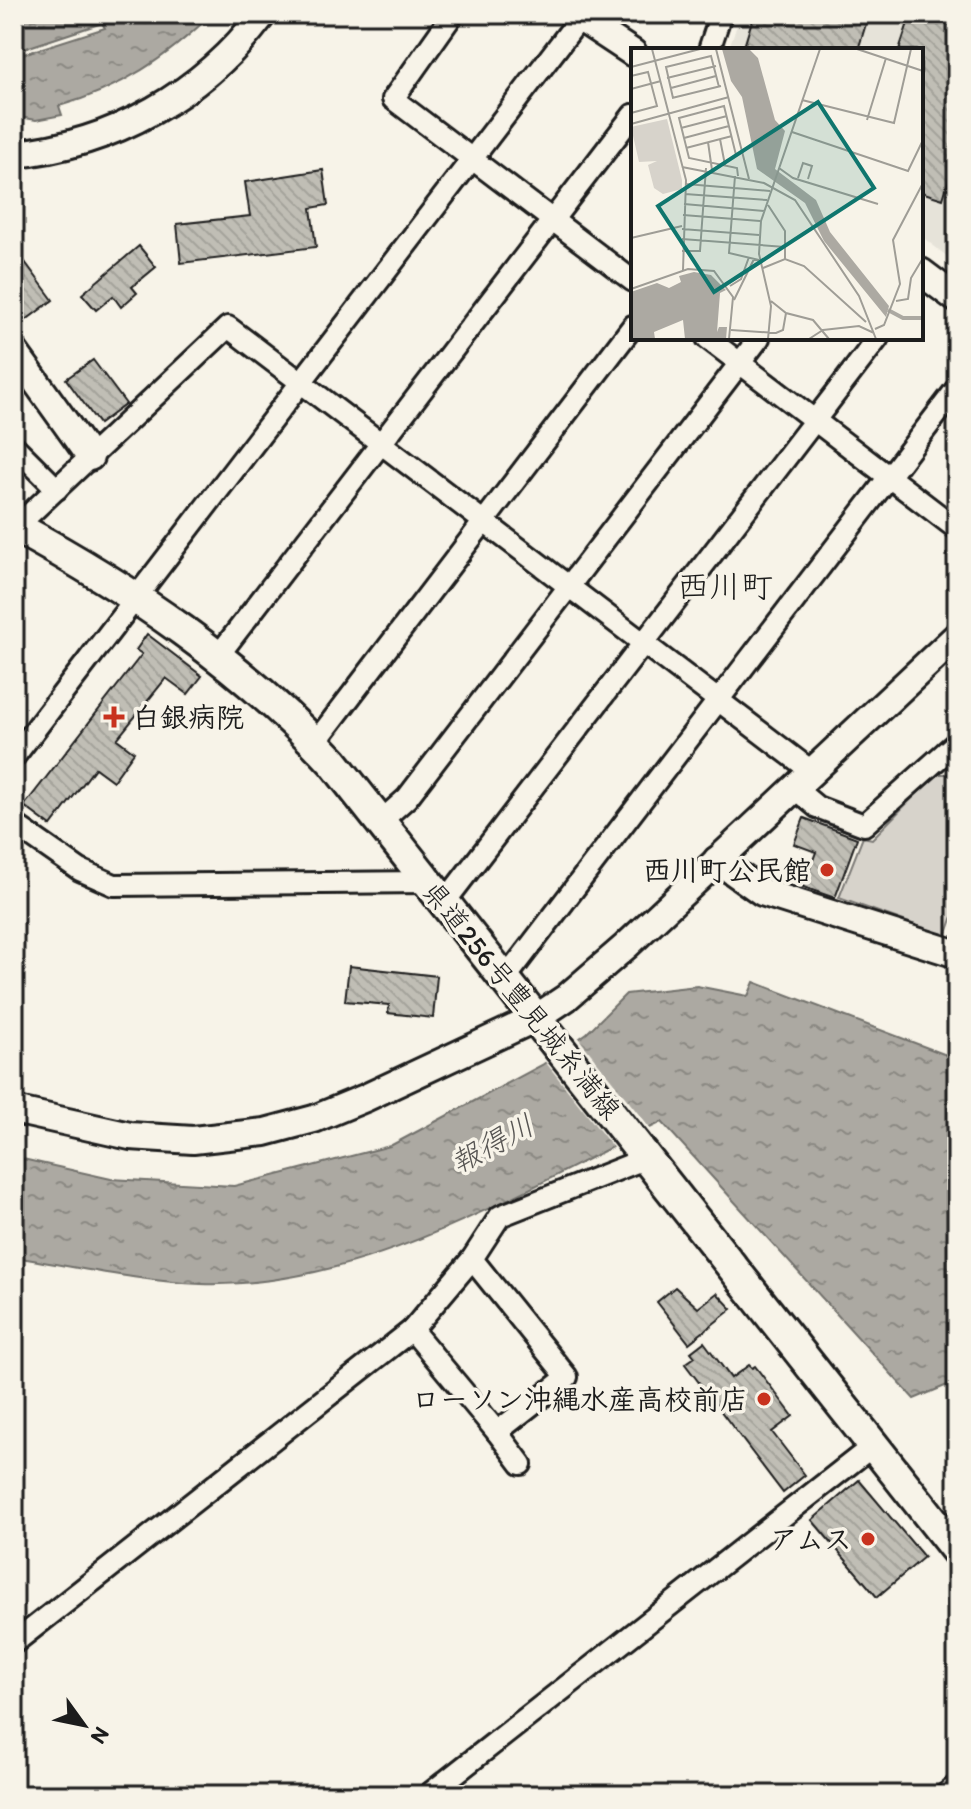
<svg xmlns="http://www.w3.org/2000/svg" width="971" height="1809" font-family="Itim,'Klee One',sans-serif">
  <style>
    .built { fill: #e6e3d9 }
    .green { fill: #d7d3cb; stroke: #7a7874; stroke-width: 2 }
    .water { fill: url(#water-ripples); stroke: #72716c; stroke-width: 2 }
    .pier { fill: #f7f3e8 }
    .building { fill: url(#building-back-hatch); stroke: #1c1c1c; stroke-width: 2 }
    .lines { fill: none; stroke-linecap: round; stroke-linejoin: round }
    .minor-casing { stroke: #1c1c1c; stroke-width: 26 }
    .tertiary-casing { stroke: #1c1c1c; stroke-width: 32 }
    .secondary-casing { stroke: #1c1c1c; stroke-width: 36 }
    .minor { stroke: #f7f3e8; stroke-width: 20 }
    .tertiary { stroke: #f7f3e8; stroke-width: 26 }
    .secondary { stroke: #f7f3e8; stroke-width: 30 }
    .poi-dot { fill: #c8321e; stroke: #f7f3e8; stroke-width: 3 }
    .labels { text-anchor: middle; stroke-width: 7; stroke-linejoin: round; paint-order: stroke }
    .poi-label { font-size: 28px; font-weight: bold; fill: #1c1c1c; stroke: #f7f3e8; text-anchor: end }
    .street-label { font-size: 28px; fill: #1c1c1c; stroke: #f7f3e8 }
    .water-label { font-size: 30px; font-style: italic; fill: #565452; stroke: #f7f3e8 }
    .quarter-label { font-size: 32px; fill: #1c1c1c; stroke: #f7f3e8 }
    .inset-river { fill: none; stroke: #aca9a2; stroke-width: 4 }
    .inset-road { fill: none; stroke: #9f9d96; stroke-width: 2 }
    .view { fill: #0f766e; fill-opacity: 0.15; stroke: #0f766e; stroke-width: 4 }
    .inset-edge { fill: none; stroke: #1c1c1c; stroke-width: 4 }
  </style>
  <defs>
    <pattern id="water-ripples" width="26" height="14" patternUnits="userSpaceOnUse" patternTransform="scale(2)"><rect width="26" height="14" fill="#aca9a2"/><path d="M2 4q2-2 4 0t4 0M15 11q2-2 4 0t4 0" fill="none" stroke="#8b8983"/></pattern>
    <pattern id="building-back-hatch" width="6" height="6" patternUnits="userSpaceOnUse" patternTransform="scale(2)"><rect width="6" height="6" fill="#c0beb5"/><path d="M-1 5l2 2M0 0l6 6M5-1l2 2" fill="none" stroke="#a4a39b"/></pattern>
  </defs>
  <rect width="100%" height="100%" fill="#f7f3e8"/>
  <filter id="ink" filterUnits="userSpaceOnUse"><feTurbulence type="fractalNoise" baseFrequency=".0125" numOctaves="2"/><feDisplacementMap in="SourceGraphic" scale="16" xChannelSelector="R" yChannelSelector="G"/><feConvolveMatrix kernelMatrix="1 2 1 2 8 2 1 2 1" color-interpolation-filters="sRGB"/></filter>
  <g filter="url(#ink)">
    <polygon class="built" points="741,14 957,14 957,264 921,236 921,50 728,50"/>
    <polygon class="green" points="936,774 957,774 957,905 946,936 839,898 863,837 872,839"/>
    <g class="water">
      <path d="M14,14H212C166,58 121,89 59,106L62,115L36,120L14,116V57L105,28L102,23L14,52Z"/>
      <path d="M754,982L957,1059V1381L914,1399L662,1122C519,1191 365,1289 201,1284C144,1282 71,1266 14,1257V1157L111,1179L234,1186L390,1146L542,1065L587,1033L626,994L697,986L748,996Z"/>
    </g>
    <polygon class="pier" points="576,1035 652,1131 614,1149 543,1059"/>
    <g class="building">
      <polygon points="754,14 869,14 858,50 743,50"/>
      <polygon points="911,14 957,14 957,178 950,176 943,199 921,192 921,50 899,50"/>
      <polygon points="323,170 328,205 311,208 316,247 181,263 177,224 250,216 245,182"/>
      <polygon points="139,246 156,267 132,287 137,293 121,307 113,296 96,310 82,294"/>
      <polygon points="14,247 53,300 26,320 14,303"/>
      <polygon points="93,360 126,404 99,424 66,379"/>
      <polygon points="147,634 202,676 188,694 166,678 117,739 134,752 113,781 95,768 51,826 24,806 142,654 136,650"/>
      <polygon points="804,818 857,838 835,898 803,887 816,852 794,844"/>
      <polygon points="349,966 437,976 433,1018 388,1013 389,1005 345,1001"/>
      <polygon points="675,1287 698,1308 717,1293 732,1309 689,1343 657,1302"/>
      <polygon points="704,1342 731,1378 749,1365 752,1368 755,1366 793,1416 772,1432 805,1475 783,1493 685,1364 695,1357 691,1352"/>
      <polygon points="859,1480 924,1557 877,1597 812,1520"/>
    </g>
    <g class="lines">
      <g class="minor-casing">
        <g id="minor">
          <polyline points="453,14 393,99 633,281"/>
          <polyline points="709,50 721,14"/>
          <polyline points="707,338 957,529"/>
          <polyline points="14,446 57,489"/>
          <polyline points="16,527 228,327 810,770"/>
          <polyline points="218,656 633,115"/>
          <polyline points="315,743 633,326"/>
          <polyline points="14,757 580,18"/>
          <polyline points="793,787 817,807 864,825 957,742"/>
          <polyline points="380,822 407,798 759,338"/>
          <polyline points="14,824 80,870 114,885 427,882"/>
          <polyline points="444,903 878,338"/>
          <polyline points="505,979 957,388"/>
          <polyline points="412,1330 497,1432 567,1377 472,1259"/>
          <polyline points="497,1432 521,1464"/>
          <polyline points="14,1643 412,1330 472,1259 500,1216 647,1158"/>
          <polyline points="428,1795 874,1445"/>
          <polyline points="945,1795 957,1785"/>
        </g>
      </g>
      <g class="tertiary-casing">
        <g id="tertiary">
          <polyline points="574,14 633,53"/>
          <path d="M14,154C113,145 204,93 263,14"/>
          <polyline points="921,272 957,299"/>
          <polyline points="14,351 90,457"/>
          <polyline points="717,860 762,892 957,954"/>
          <polyline points="14,1110 130,1136 193,1140 265,1132 314,1119 365,1098 536,1018 566,998 626,946 957,636"/>
        </g>
      </g>
      <g class="secondary-casing">
        <path id="secondary" d="M14,526C131,589 242,664 333,762L957,1551"/>
      </g>
      <use href="#minor" class="minor"/>
      <use href="#tertiary" class="tertiary"/>
      <use href="#secondary" class="secondary"/>
    </g>
  </g>
  <g class="poi-dot">
    <path d="M110 705h8v8h8v8h-8v8h-8v-8h-8v-8h8z"/>
    <circle cx="827" cy="870" r="8"/>
    <circle cx="764" cy="1399" r="8"/>
    <circle cx="868" cy="1539" r="8"/>
  </g>
  <g class="labels">
    <g class="poi-label">
      <text x="132" y="727" text-anchor="start">白銀病院</text>
      <text x="811" y="880">西川町公民館</text>
      <text x="748" y="1409">ローソン沖縄水産高校前店</text>
      <text x="852" y="1549">アムス</text>
    </g>
    <g class="street-label">
      <text transform="translate(522 1000) rotate(51)" y="10">県道256号豊見城糸満線</text>
    </g>
    <g class="water-label">
      <text transform="translate(492 1144) rotate(-28)" y="10">報得川</text>
    </g>
    <g class="quarter-label">
      <text x="725" y="597">西川町</text>
    </g>
  </g>
  <g transform="translate(631 48)">
    <rect width="292" height="292" fill="#f7f3e8"/>
    <path d="M36,71L51,132V141L32,146L23,140L17,117L26,113L8,114L0,79Z" fill="#d7d3cb"/>
    <path d="M91,1H118L127,10L144,72L154,83L144,121L185,152L199,184L258,258L255,269L193,193L174,155L126,121L111,49L100,33ZM63,224L80,227L95,242L89,245L86,284L88,279H96L95,291H54L52,272L23,284L24,291H0V244L26,235L38,240L50,234L48,228Z" fill="#aca9a2"/>
    <path class="inset-river" d="M257,262L272,270H292"/>
    <path class="inset-road" d="M21,1L55,132L52,222M85,1L118,131M226,1L292,23M0,19L69,1M0,28L17,24L26,58L0,65M36,30L85,18M40,40L85,28M0,41L30,33M41,50L90,38M42,50L35,19L80,8L88,39M171,52L263,75L280,1M236,72L255,10M0,76L98,49M50,80L96,68M161,84L277,123L292,92M53,90L98,78M89,91L94,117M77,94L81,122M55,100L101,88M105,107L93,58L48,70L58,110L106,120L107,128M51,119L133,135L164,152L228,248L245,291M148,120L162,130L247,156M104,128L98,205L128,212M167,130L172,115L181,118L177,131M55,136L139,143M54,146L136,152M53,156L134,163M137,157L154,183V211M52,167L129,173M51,181L128,187M0,190L51,178M51,191L154,199M51,203H69L75,120M132,220L154,211L173,218L235,274M99,238L110,231L118,209M0,241L57,221L83,223L102,249L98,291M103,252L123,211M140,253L155,265L182,272L198,291M265,253L277,251L280,230L292,210M244,281L253,277L269,236L262,192L292,135M100,282L145,285L152,282L155,265M137,291L140,258L128,206L130,173L189,1M178,291L192,282L228,278L243,285"/>
    <path class="view" d="M187,54L243,140L83,244L27,158Z"/>
    <rect width="292" height="292" class="inset-edge"/>
  </g>
  <rect width="971" height="1809" fill="none" stroke="#f7f3e8" stroke-width="48"/>
  <rect x="24" y="24" width="923" height="1761" fill="none" stroke="#1c1c1c" stroke-width="3" filter="url(#ink)"/>
  <g transform="translate(84 1725) rotate(123)" stroke="#f7f3e8" stroke-width="6" paint-order="stroke">
  <path d="M0-6L14 30L0 20L-14 30Z" fill="#1c1c1c"/>
  <text y="-12" font-size="22" font-weight="bold" text-anchor="middle" fill="#1c1c1c">N</text>
  </g>
</svg>
